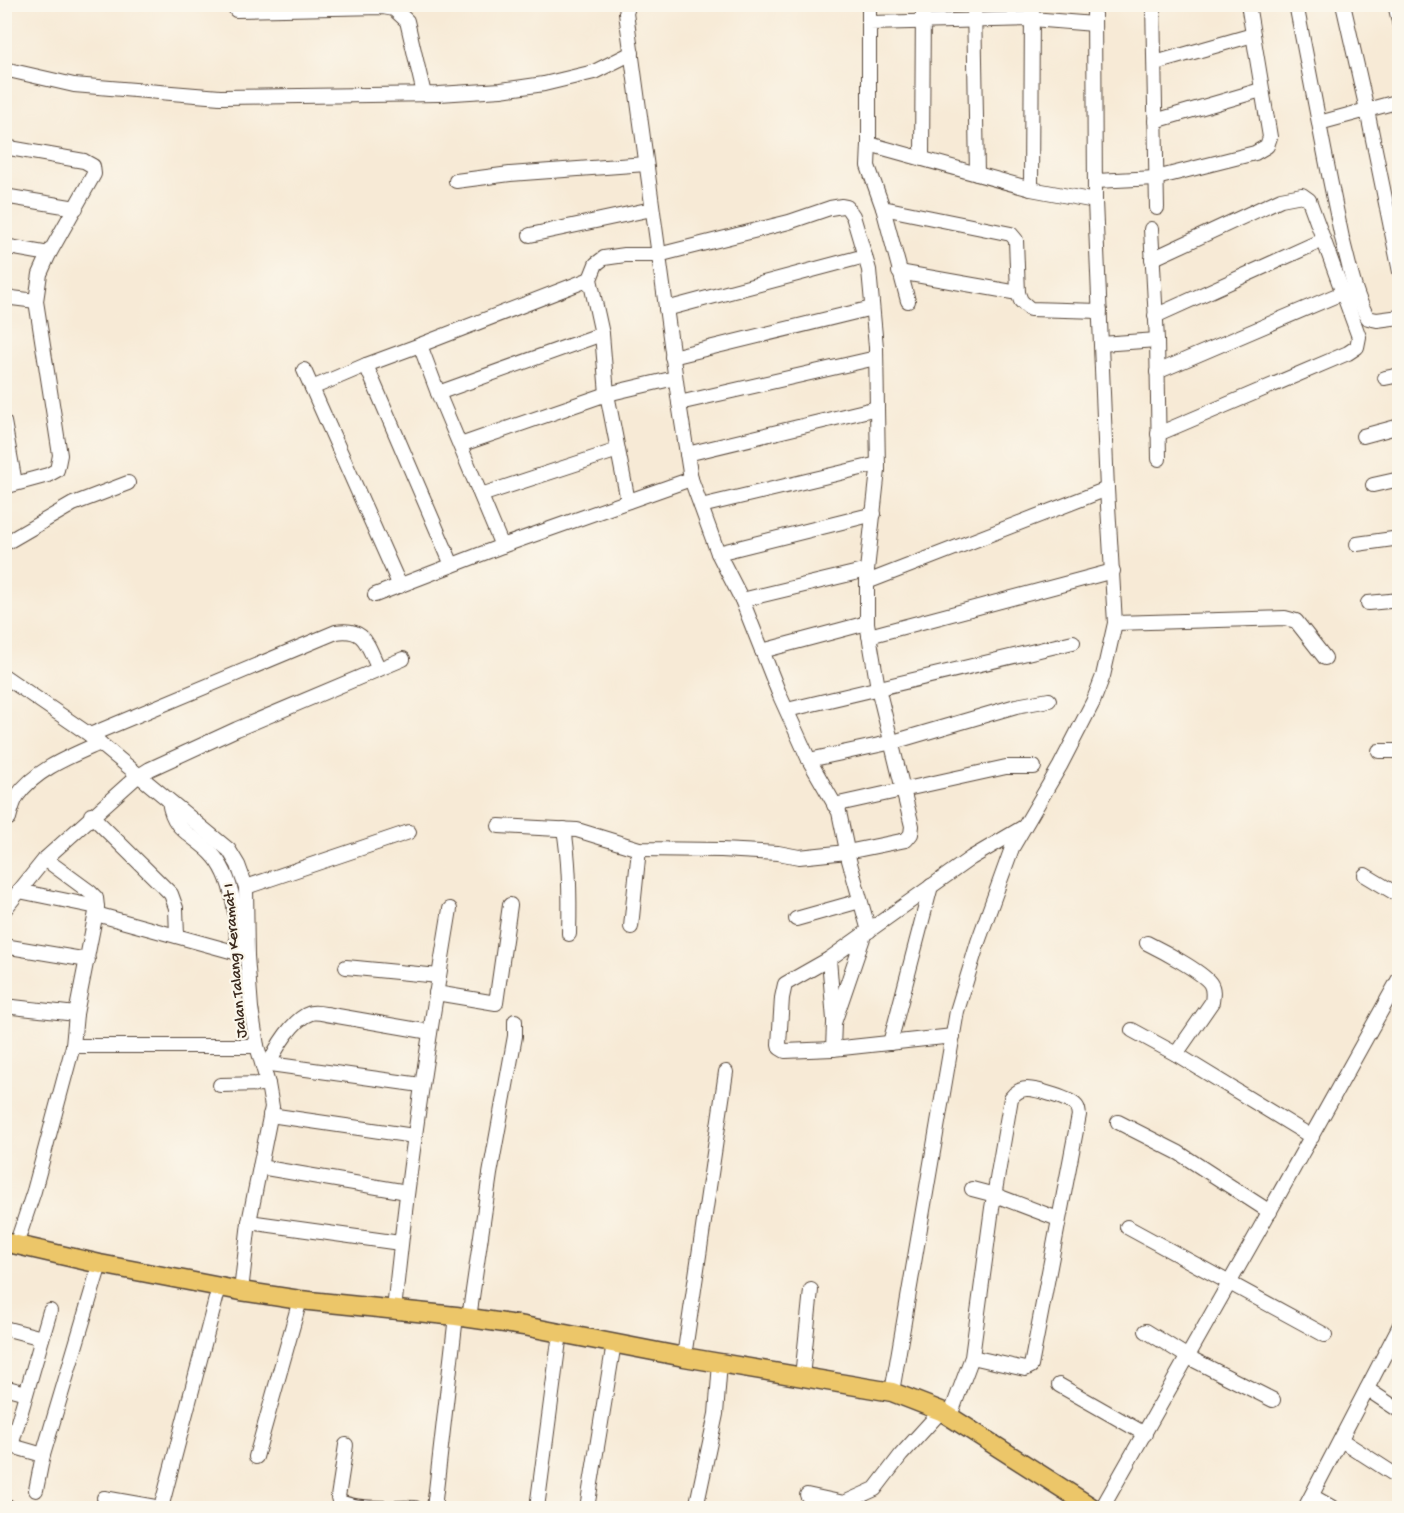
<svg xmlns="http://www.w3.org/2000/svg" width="1404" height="1513" font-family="'Gochi Hand',sans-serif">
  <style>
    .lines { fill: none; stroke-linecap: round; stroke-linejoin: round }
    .minor-casing { stroke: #57473a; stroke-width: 16 }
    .major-casing { stroke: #57473a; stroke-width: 21 }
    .minor { stroke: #fff; stroke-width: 14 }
    .major { stroke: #ecc669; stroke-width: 18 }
    .labels { text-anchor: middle; stroke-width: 4.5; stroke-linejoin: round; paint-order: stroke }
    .street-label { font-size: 16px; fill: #3b2a1e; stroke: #fbf7ec }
  </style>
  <rect width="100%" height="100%" fill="#fbf7ec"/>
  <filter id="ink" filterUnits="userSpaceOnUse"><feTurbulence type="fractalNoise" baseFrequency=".0167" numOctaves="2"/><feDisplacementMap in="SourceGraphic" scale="12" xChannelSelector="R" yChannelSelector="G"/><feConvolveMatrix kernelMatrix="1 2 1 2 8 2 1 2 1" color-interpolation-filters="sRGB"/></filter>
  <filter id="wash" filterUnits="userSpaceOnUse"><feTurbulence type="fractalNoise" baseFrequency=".008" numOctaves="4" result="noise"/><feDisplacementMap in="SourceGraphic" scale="24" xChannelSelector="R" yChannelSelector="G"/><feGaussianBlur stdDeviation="1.35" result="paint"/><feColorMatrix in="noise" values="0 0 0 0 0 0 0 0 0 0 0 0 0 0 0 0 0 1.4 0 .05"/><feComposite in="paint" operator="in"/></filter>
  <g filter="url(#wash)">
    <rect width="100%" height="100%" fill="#f7ead6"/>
  </g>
  <g filter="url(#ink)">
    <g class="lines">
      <g class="minor-casing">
        <g id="minor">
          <polyline points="629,4 626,13 679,403 691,479 718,553 742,600 780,696 809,760 839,812 849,860 869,931"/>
          <polyline points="869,4 869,23"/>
          <polyline points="974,4 977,174"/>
          <polyline points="1153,4 1157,208"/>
          <polyline points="1296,4 1319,123"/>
          <polyline points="1343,4 1367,110 1400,272"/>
          <polyline points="1395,4 1400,26"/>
          <polyline points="236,10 383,7 394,9 407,21 424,94"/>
          <polyline points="1094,24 1032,19 869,23 869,144 1031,189 1095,201"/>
          <polyline points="1155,63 1253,35"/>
          <polyline points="4,69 74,85 220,97 439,94 501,90 544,84 594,72 632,53"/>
          <path d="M1400,101L1319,123C1326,161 1334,199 1342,238C1349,264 1354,294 1368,318L1377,320L1400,317"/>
          <polyline points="1155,121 1261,90"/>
          <polyline points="869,144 868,166 883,208 1011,234 1016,240 1018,293 1021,301 1030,309 1100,311"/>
          <polyline points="4,147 84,161 93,166 94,174 49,254 40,274 36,301 4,297"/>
          <polyline points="922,159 923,4"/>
          <polyline points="456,181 510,174 646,164"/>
          <polyline points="1096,181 1156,178 1255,153 1267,146 1270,137 1248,4"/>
          <polyline points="1031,189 1032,4"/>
          <polyline points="4,196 76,208"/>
          <polyline points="883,208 908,301"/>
          <polyline points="1151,229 1157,340 1159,459"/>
          <polyline points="530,235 652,209"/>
          <polyline points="4,246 49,254"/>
          <polyline points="1152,259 1281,199 1302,195 1309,200 1359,337 1357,347 1348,353 1158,434"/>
          <polyline points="899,272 1018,293"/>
          <polyline points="666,309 865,256"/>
          <polyline points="1155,316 1323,240"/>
          <polyline points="1101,344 1157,340"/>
          <polyline points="672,357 872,308"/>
          <polyline points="366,365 452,565"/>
          <polyline points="304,370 400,586"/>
          <polyline points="1157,372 1342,293"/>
          <polyline points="1385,378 1400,375"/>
          <polyline points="312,388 366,365 420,345"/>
          <polyline points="438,393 602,334"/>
          <polyline points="679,403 876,358"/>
          <polyline points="4,422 15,483"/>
          <polyline points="1363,436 1400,426"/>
          <polyline points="460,445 607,394 675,378"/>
          <polyline points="687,454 877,408"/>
          <polyline points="1373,485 1400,479"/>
          <polyline points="4,487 48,475 57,470 60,455 36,301"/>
          <polyline points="481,495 618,450"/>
          <polyline points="701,506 878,464"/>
          <polyline points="4,544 73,504 128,483"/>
          <polyline points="1357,544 1400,538"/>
          <polyline points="502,546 438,393 420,345 590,279"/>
          <polyline points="718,553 874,514"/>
          <polyline points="867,582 1107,489"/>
          <polyline points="375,595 502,546 691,479"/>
          <polyline points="742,600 867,570"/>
          <polyline points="1368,603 1400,600"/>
          <polyline points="1115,623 1285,618 1296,621 1325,658"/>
          <polyline points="869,636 1113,571"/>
          <polyline points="762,651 867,623"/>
          <polyline points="4,676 90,735 229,850 238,865 246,887 247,956 251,1008 257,1046 268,1084 272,1107 249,1222 241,1291"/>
          <polyline points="787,710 1073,642"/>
          <path d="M90,735L336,632C366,627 367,646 379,669"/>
          <polyline points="1379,751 1400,751"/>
          <polyline points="809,760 893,742 1016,706 1049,700"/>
          <path d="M169,801C173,831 191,833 211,853C235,877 237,921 237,953"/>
          <polyline points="834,805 1006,767 1034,767"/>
          <polyline points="91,815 171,894 176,908 177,936"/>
          <path d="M9,818C11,811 13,802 17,796C36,769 71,756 100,743"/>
          <polyline points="499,826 577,830 639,849 721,850 778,853 799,857 847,852 906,840 911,834 912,826 878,688 867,623 867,570 878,470 876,347 869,270 853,216 847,207 842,206 830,208 789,222 658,255 625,255 604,258 596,264 590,279 602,334 607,394 628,501"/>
          <path d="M564,829C570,864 570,898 569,934"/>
          <polyline points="1365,875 1400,896"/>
          <polyline points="246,887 409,832"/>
          <polyline points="19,891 97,907"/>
          <polyline points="4,910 45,859 134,779 150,769 237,729 403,659"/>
          <polyline points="96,914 245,955"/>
          <polyline points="796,919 860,901"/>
          <polyline points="631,927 639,849"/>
          <path d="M1147,943C1161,950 1201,971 1210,983C1214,989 1213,995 1212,1002L1176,1054"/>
          <polyline points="4,946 88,960"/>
          <polyline points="829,959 834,1020"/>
          <polyline points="346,967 439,976"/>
          <polyline points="436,993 496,1003 510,905"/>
          <polyline points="4,1006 76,1014"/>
          <polyline points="1132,1030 1176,1054 1312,1137"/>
          <polyline points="953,1036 833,1049 785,1051 780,1048 779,1044 782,998 785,984 829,959 971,858 1022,828"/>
          <polyline points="890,1043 931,886"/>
          <polyline points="73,1046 257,1046"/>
          <polyline points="833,1049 834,1023 864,935"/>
          <path d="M263,1064H270C275,1048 294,1018 311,1013C315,1012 321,1013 326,1014L430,1032"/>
          <polyline points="270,1064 421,1085"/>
          <polyline points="220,1085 268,1084"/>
          <polyline points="270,1115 414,1136"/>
          <polyline points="1118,1122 1179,1153 1270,1212"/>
          <polyline points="260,1167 407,1192"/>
          <polyline points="972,1189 995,1195 1058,1219"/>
          <polyline points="249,1222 400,1243"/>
          <polyline points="1127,1227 1325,1335"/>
          <polyline points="16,1245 34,1191 73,1046 76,1014 97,907 96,898 90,892 45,859"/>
          <path d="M394,1311C407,1176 428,1042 450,909"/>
          <polyline points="469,1318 490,1174 515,1036 515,1021"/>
          <polyline points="4,1328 42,1338"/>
          <polyline points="1146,1331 1188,1357 1273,1400"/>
          <polyline points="684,1357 726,1072"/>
          <polyline points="802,1377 811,1290"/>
          <polyline points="1059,1385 1145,1434"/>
          <polyline points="4,1387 26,1393"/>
          <polyline points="1367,1389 1400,1411"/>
          <polyline points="892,1392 957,1011 978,942 1012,848 1060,766 1093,702 1103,676 1115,623 1107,489 1095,201 1094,4"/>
          <path d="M950,1416L972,1357L992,1208L1011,1098C1015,1093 1021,1089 1027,1089C1036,1089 1072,1099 1076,1106C1079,1109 1078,1112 1079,1115L1031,1366L1025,1369L972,1357"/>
          <polyline points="1341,1440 1400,1478"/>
          <polyline points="5,1444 43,1455"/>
          <path d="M346,1445L338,1497L339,1501C357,1511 394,1507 415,1508"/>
          <polyline points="11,1446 50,1311"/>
          <polyline points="256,1457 300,1300"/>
          <polyline points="36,1490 43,1455 100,1264"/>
          <polyline points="807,1495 844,1503 875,1489 901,1455 941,1411"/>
          <polyline points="1312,1496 1333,1508"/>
          <polyline points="104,1498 161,1508"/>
          <polyline points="4,1507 10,1508"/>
          <polyline points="161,1508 219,1287"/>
          <polyline points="434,1508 456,1316"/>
          <polyline points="537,1508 560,1333"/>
          <polyline points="587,1508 614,1343"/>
          <polyline points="696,1508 716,1414 720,1363"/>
          <polyline points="1102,1508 1258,1232 1400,977"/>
          <polyline points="1305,1508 1400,1325"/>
        </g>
      </g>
      <g class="major-casing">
        <polyline id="major" points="4,1242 100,1264 241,1291 300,1300 456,1316 524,1326 684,1357 892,1392 941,1411 1093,1508"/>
      </g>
      <use href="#minor" class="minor"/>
      <use href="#major" class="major"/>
    </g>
  </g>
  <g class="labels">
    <g class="street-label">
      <text transform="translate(233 961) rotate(-95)" y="6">Jalan Talang Keramat I</text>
    </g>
  </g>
  <rect width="1404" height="1513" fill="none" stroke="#fbf7ec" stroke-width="24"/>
</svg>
